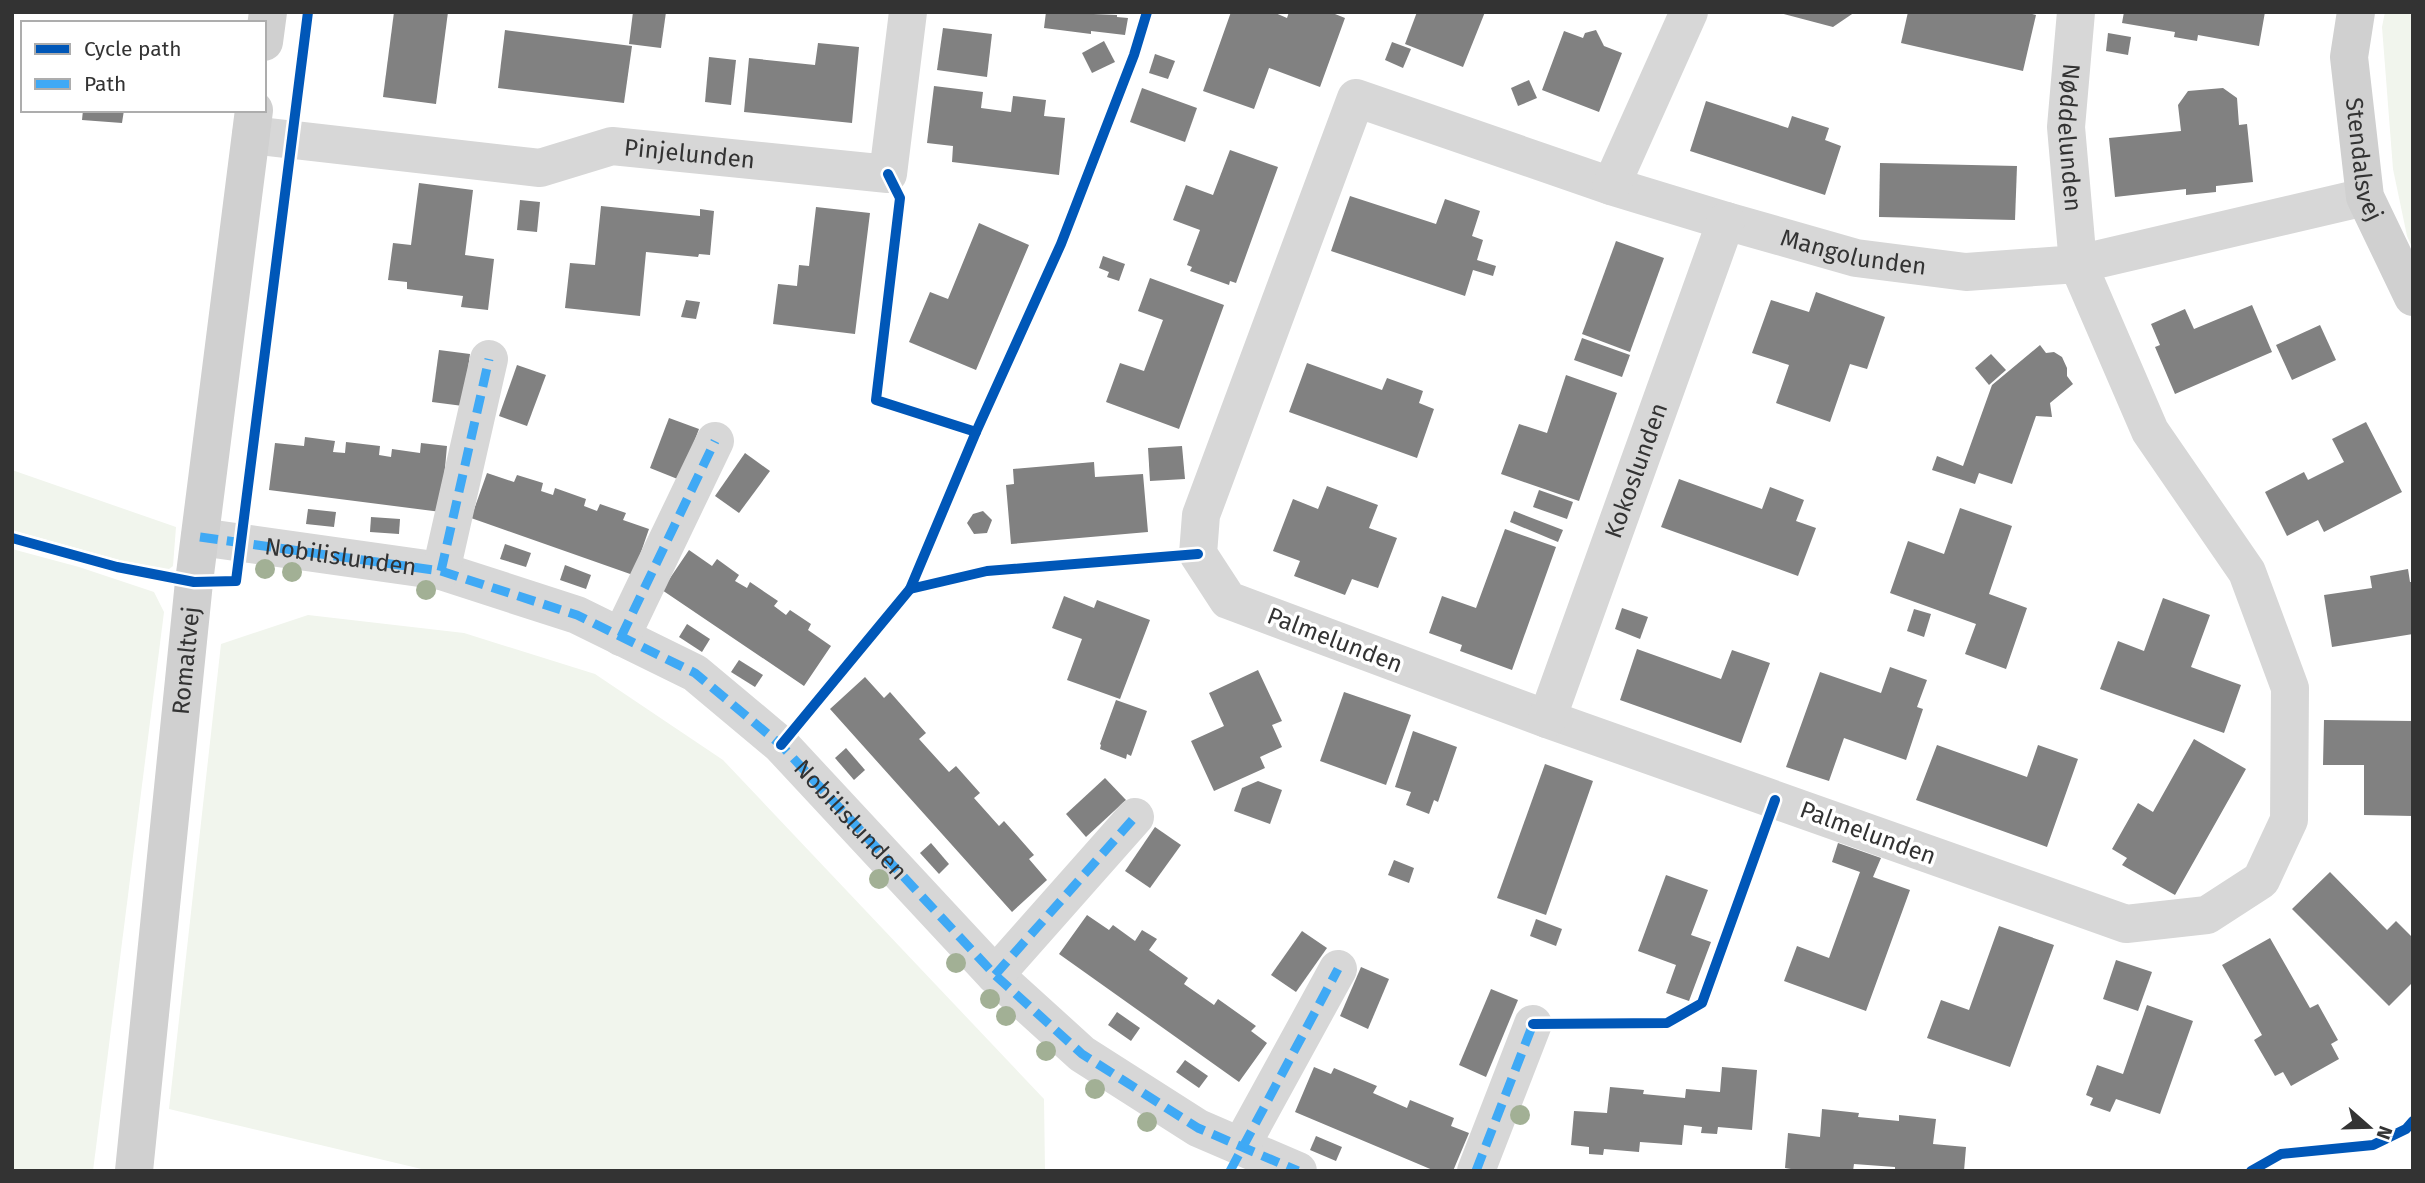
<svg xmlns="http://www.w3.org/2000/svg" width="2425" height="1183" font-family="'Fira Sans',sans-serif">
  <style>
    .green { fill: #f1f5ed }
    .building { fill: #818181 }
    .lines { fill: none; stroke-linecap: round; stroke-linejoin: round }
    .street { stroke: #d7d7d7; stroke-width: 38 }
    .secondary { stroke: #d0d0d0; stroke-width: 38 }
    .quiet { stroke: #3fa9f5; stroke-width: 9; stroke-dasharray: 18 9; stroke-linecap: butt }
    .cycleway-casing { stroke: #fff; stroke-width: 15 }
    .cycleway { stroke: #0057b8; stroke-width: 10 }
    .tree { fill: #a2b095 }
    .labels { text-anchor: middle; stroke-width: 7; stroke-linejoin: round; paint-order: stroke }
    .street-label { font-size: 24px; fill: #333; stroke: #fff }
  </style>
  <rect width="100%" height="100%" fill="#fff"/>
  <g class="green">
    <polygon points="2385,12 2413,12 2413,249 2407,236 2393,169 2382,27"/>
    <polygon points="12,470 176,527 173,566 169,569 119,560 12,530"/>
    <polygon points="12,549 79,567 154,592 164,612 93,1171 12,1171"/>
    <polygon points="308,615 464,633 595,674 723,760 1044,1099 1045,1171 430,1171 169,1109 221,644"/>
  </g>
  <g class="building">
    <polygon points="394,12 448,12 436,104 383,97"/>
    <polygon points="633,12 666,12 661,48 629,44"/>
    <polygon points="1046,12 1117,15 1117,17 1128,18 1125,35 1091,31 1091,34 1044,28"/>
    <polygon points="1231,12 1273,12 1287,18 1289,12 1330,12 1345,18 1320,87 1269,68 1254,109 1203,91"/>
    <polygon points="1417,12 1485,12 1463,67 1405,44"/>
    <polygon points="1776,12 1855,12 1833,27"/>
    <polygon points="1908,12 2024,12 2036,15 2023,71 1901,43"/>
    <polygon points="2124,12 2265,12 2259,46 2198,35 2197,41 2174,37 2175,32 2122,23"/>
    <polygon points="943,28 992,34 987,77 937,70"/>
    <polygon points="505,30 632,46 624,103 498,88"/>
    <polygon points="1596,30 1604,46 1622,53 1599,112 1542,90 1564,31 1583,38 1585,33"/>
    <polygon points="2108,33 2131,37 2128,55 2106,51"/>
    <polygon points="1104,41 1115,62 1092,73 1082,53"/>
    <polygon points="1392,42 1411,49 1403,68 1385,60"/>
    <polygon points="818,43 859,47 852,123 744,112 749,58 815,65"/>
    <polygon points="1155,54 1175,61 1168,79 1149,73"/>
    <polygon points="709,57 736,60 731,105 705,102"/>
    <polygon points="1529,80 1537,98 1518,106 1511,88"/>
    <polygon points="934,86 983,92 981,108 1011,112 1013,96 1046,100 1044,116 1065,118 1059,175 952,162 953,146 927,143"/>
    <polygon points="1142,88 1197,108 1185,142 1130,122"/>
    <polygon points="2223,88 2237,98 2239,125 2247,124 2253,182 2216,186 2216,192 2186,195 2186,189 2115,197 2109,138 2181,131 2178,105 2188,91"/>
    <polygon points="1706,101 1788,128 1792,116 1829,128 1825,140 1841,146 1825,195 1690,151"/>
    <polygon points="83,110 124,110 122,123 82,120"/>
    <polygon points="1230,150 1278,167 1236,283 1230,281 1229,285 1190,271 1192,267 1187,265 1200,230 1173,220 1186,185 1213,195"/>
    <polygon points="1880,163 2017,166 2015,220 1879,217"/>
    <polygon points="419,183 473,190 465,255 494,259 488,310 461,307 463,296 407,289 407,282 388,280 393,243 411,245"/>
    <polygon points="1350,196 1436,224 1445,199 1480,211 1472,236 1483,240 1477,260 1496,266 1493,276 1473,270 1465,296 1331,251"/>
    <polygon points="520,200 540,202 537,232 517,230"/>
    <polygon points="601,206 700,216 700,209 714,211 710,255 699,254 698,257 646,252 640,316 565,308 570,263 595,265"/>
    <polygon points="816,207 870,213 855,334 773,324 778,284 797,286 799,265 809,266"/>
    <polygon points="979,223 1029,245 976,370 909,342 930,292 948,299"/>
    <polygon points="1616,241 1664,258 1630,352 1582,334"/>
    <polygon points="1103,256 1125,264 1119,281 1107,277 1109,272 1099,268"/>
    <polygon points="1150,278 1224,305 1179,429 1106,402 1120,363 1144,371 1163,320 1138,311"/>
    <polygon points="1816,292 1885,317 1867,369 1850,364 1830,422 1776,403 1789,365 1752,353 1771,300 1809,312"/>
    <polygon points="686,300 700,302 696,319 681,317"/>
    <polygon points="2252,305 2272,352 2175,394 2155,347 2160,345 2151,324 2185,309 2194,329"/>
    <polygon points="2320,325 2336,360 2292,380 2276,345"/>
    <polygon points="1582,338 1630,355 1622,377 1574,360"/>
    <polygon points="2040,345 2046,353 2054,352 2062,357 2067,368 2067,376 2073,384 2050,403 2052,417 2036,416 2012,484 1979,473 1975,484 1932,470 1937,456 1963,466 1992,385"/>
    <polygon points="439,350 470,354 463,406 432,402"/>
    <polygon points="1991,354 2006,370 1989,385 1975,368"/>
    <polygon points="1307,363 1382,390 1387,378 1423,391 1419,403 1434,409 1417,458 1289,412"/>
    <polygon points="517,365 546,375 527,426 499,416"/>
    <polygon points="1566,375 1617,393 1579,501 1501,474 1519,424 1547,433"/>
    <polygon points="669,418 699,429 680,480 650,468"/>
    <polygon points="2366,422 2402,492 2324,532 2318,520 2287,536 2265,492 2304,472 2308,480 2344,462 2332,439"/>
    <polygon points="305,437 335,441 333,452 345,453 346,442 380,446 379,455 391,457 392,449 420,453 421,443 447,446 441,512 269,490 275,443 304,446"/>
    <polygon points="1182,446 1185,479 1150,481 1148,448"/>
    <polygon points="745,453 770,471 739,513 715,496"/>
    <polygon points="1094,462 1095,477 1143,474 1148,532 1011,544 1006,485 1014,484 1013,469"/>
    <polygon points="487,473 514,482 517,475 543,483 541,491 553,495 555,488 586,499 584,506 597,511 600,504 626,513 623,520 649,529 633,575 471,518"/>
    <polygon points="1679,479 1762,509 1770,487 1804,500 1796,521 1816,528 1798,576 1661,527"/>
    <polygon points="1327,486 1378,505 1369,528 1397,538 1378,588 1352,579 1345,595 1294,576 1300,561 1273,551 1293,499 1318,509"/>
    <polygon points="1539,490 1573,502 1567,519 1533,507"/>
    <polygon points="1960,508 2012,526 1989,594 2027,608 2006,669 1965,654 1976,624 1890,593 1908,541 1944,554"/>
    <polygon points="308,509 336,512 334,527 306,524"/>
    <polygon points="983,511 992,520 987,533 974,534 967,523 973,514"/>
    <polygon points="1514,511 1563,530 1558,542 1510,522"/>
    <polygon points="371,517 400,519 399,534 370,532"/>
    <polygon points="1505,529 1556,547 1512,670 1460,651 1462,645 1429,633 1442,596 1476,608"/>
    <polygon points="505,544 531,553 526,567 500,559"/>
    <polygon points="689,550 712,566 717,559 739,575 735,581 747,588 750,582 778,601 774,606 786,615 790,610 811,624 808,630 831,646 804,686 662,590"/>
    <polygon points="565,565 591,575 586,589 560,580"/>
    <polygon points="2408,569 2410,582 2413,582 2413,634 2332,647 2324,595 2372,588 2370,576"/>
    <polygon points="1064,596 1094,608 1097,600 1150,620 1120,699 1067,680 1082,639 1052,628"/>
    <polygon points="2163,598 2210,615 2191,667 2241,685 2224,733 2100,689 2118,641 2144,651"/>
    <polygon points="1622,608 1648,617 1640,639 1615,629"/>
    <polygon points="1914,609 1931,614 1924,637 1907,631"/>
    <polygon points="687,624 710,639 702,652 679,637"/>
    <polygon points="1637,649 1721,679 1732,650 1770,663 1741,743 1620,700"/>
    <polygon points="739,660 763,675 755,687 731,672"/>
    <polygon points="1890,667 1927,680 1917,707 1923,709 1906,760 1844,738 1829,781 1786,767 1820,672 1881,693"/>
    <polygon points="1258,670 1282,721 1272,725 1282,747 1260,757 1265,768 1214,791 1191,741 1224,726 1209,693"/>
    <polygon points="865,677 884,698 890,692 926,733 919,739 949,772 956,766 980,793 974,798 999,826 1004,821 1034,855 1029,859 1047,880 1012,912 830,709"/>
    <polygon points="1344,692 1411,715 1386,785 1320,761"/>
    <polygon points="1116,700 1147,711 1131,756 1127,754 1126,759 1100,749 1101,745 1100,744"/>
    <polygon points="2324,720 2413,721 2413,816 2364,815 2364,765 2323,765"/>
    <polygon points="1413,731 1457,747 1438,802 1434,800 1429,814 1406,805 1411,792 1395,787"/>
    <polygon points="2194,739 2246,769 2175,895 2122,865 2127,858 2112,849 2138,803 2153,812"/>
    <polygon points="1937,745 2027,777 2038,745 2078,759 2047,847 1916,800"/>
    <polygon points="846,748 865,770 854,780 835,758"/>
    <polygon points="1545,764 1593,781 1546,915 1497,898"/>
    <polygon points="1105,778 1126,800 1086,837 1066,814"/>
    <polygon points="1258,781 1282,790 1270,824 1234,811 1242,788"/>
    <polygon points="1155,827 1181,845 1150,888 1125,871"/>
    <polygon points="931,843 949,864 939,874 920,853"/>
    <polygon points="1838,843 1881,858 1873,877 1910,890 1866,1011 1784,981 1797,946 1829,958 1860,872 1832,862"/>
    <polygon points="1394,860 1414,868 1409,883 1388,875"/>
    <polygon points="2330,872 2387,930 2396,921 2413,938 2413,982 2389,1006 2292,909"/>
    <polygon points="1666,875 1708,890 1691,935 1711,942 1689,1001 1666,993 1676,965 1638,951"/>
    <polygon points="1087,915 1109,930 1113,925 1135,941 1142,930 1157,939 1149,950 1188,978 1184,984 1214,1005 1218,999 1256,1026 1251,1031 1267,1043 1239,1082 1059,954"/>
    <polygon points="1536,919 1562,929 1556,946 1530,936"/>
    <polygon points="1999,926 2054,945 2010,1067 1927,1038 1941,1000 1969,1010"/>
    <polygon points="1302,931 1327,948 1296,992 1271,975"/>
    <polygon points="2270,938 2310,1008 2318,1004 2338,1040 2331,1044 2339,1059 2291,1086 2283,1072 2275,1076 2254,1040 2262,1035 2222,965"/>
    <polygon points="2116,960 2152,972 2138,1011 2103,999"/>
    <polygon points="1361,967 1389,979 1368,1029 1340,1016"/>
    <polygon points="1491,989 1518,1000 1486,1077 1459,1065"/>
    <polygon points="2147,1005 2193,1021 2160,1114 2116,1099 2110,1112 2090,1105 2093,1098 2086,1095 2097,1065 2123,1074"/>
    <polygon points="1117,1012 1140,1028 1131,1041 1108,1025"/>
    <polygon points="1185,1060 1208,1076 1199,1088 1176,1072"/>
    <polygon points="1314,1067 1331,1074 1334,1068 1377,1086 1373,1093 1407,1108 1410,1100 1454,1118 1451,1126 1469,1133 1453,1171 1435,1171 1295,1112"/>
    <polygon points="1722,1067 1757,1070 1752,1130 1718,1127 1717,1134 1701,1133 1702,1127 1684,1125 1682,1145 1640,1142 1639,1152 1604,1149 1603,1155 1589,1154 1589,1147 1571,1145 1574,1111 1607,1113 1610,1087 1644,1090 1643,1094 1685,1098 1686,1089 1720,1092"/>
    <polygon points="1822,1109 1859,1113 1858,1117 1899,1121 1899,1115 1936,1119 1933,1144 1966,1147 1964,1171 1895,1171 1895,1167 1854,1164 1853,1171 1803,1171 1785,1168 1788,1133 1820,1137"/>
    <polygon points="1316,1136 1342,1147 1336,1161 1310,1150"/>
  </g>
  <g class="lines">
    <g class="street">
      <path id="s1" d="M2076,12L2066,127L2078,264L2150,431L2247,572L2290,688L2289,820L2261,880L2207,915L2126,924L1547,719L1228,600L1198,554L1201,515L1356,98L1611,186L1726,221L1856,258L1966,272L2078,264L2365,197"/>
      <path id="s2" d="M251,135L540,168L612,146L888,174L908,12"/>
      <polyline points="1611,186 1689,12"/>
      <path id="s3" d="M200,537L441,571L577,615L695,673L781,745L995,975L1082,1054L1198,1128L1298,1171"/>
      <polyline points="441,571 489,359"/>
      <polyline points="621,637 715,441"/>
      <path id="s4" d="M1547,719L1726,221"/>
      <polyline points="995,975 1135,817"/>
      <polyline points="1241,1146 1338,969"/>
      <polyline points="1476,1171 1533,1024"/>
    </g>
    <g class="secondary">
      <path id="s5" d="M2356,12L2349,57L2365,197L2413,297"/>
      <polyline points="264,42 268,12"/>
      <path id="s6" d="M134,1171L194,582L254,110"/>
    </g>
    <g class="quiet">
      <polyline points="200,537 441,571 577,615 695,673 781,745 995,975 1082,1054 1198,1128 1298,1171"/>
      <polyline points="441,571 489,359"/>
      <polyline points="621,637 715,441"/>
      <polyline points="995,975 1135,817"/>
      <polyline points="1230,1171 1338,969"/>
      <polyline points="1476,1171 1533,1024 1540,1024"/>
    </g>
    <g class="cycleway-casing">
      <g id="cycleway">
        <polyline points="888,174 900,198 876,400 976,432"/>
        <polyline points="12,538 117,567 194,582 236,581 308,12"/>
        <polyline points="910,589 987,571 1198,554"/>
        <polyline points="781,745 910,589 976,432 1061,244 1134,55 1147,12"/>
        <polyline points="1533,1024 1667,1023 1702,1003 1775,800"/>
        <polyline points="2251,1171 2281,1154 2373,1145 2406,1129 2413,1121"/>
      </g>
    </g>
    <use href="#cycleway" class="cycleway"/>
  </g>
  <g class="tree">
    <circle cx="265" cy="569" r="10"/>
    <circle cx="292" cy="572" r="10"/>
    <circle cx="426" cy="590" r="10"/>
    <circle cx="879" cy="879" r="10"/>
    <circle cx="956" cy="963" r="10"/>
    <circle cx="990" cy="999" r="10"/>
    <circle cx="1006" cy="1016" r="10"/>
    <circle cx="1046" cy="1051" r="10"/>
    <circle cx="1095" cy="1089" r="10"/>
    <circle cx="1520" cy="1115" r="10"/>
    <circle cx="1147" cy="1122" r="10"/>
  </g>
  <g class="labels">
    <g class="street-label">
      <text dy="8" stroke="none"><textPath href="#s1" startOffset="126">Nøddelunden</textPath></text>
      <text dy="8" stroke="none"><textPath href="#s2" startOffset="444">Pinjelunden</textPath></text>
      <text dy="8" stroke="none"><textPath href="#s5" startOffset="149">Stendalsvej</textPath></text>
      <text dy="8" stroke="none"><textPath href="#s1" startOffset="3089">Mangolunden</textPath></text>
      <text dy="8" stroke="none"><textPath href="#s4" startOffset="264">Kokoslunden</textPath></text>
      <text dy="8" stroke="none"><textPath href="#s3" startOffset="142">Nobilislunden</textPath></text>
      <text transform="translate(1335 640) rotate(21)" y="8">Palmelunden</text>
      <text dy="8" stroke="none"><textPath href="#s6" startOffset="513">Romaltvej</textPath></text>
      <text dy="8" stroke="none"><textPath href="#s3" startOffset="732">Nobilislunden</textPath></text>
      <text transform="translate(1868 833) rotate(20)" y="8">Palmelunden</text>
    </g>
  </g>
  <rect width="2425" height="1183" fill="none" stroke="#333333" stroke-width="28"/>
  <rect x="21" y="21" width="245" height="91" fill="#ffffff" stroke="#adadad" stroke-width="2"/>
  <rect x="35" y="44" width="35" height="10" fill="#0057b8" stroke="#adadad" stroke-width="2"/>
  <text x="84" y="56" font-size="21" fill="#333333">Cycle path</text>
  <rect x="35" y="79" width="35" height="10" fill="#3fa9f5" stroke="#adadad" stroke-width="2"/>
  <text x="84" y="91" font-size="21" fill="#333333">Path</text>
  <g transform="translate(2369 1127) rotate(110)" stroke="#ffffff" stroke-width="5" paint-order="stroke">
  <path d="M0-5L12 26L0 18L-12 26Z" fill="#333333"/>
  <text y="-10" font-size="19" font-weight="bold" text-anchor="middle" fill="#333333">N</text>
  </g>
</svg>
